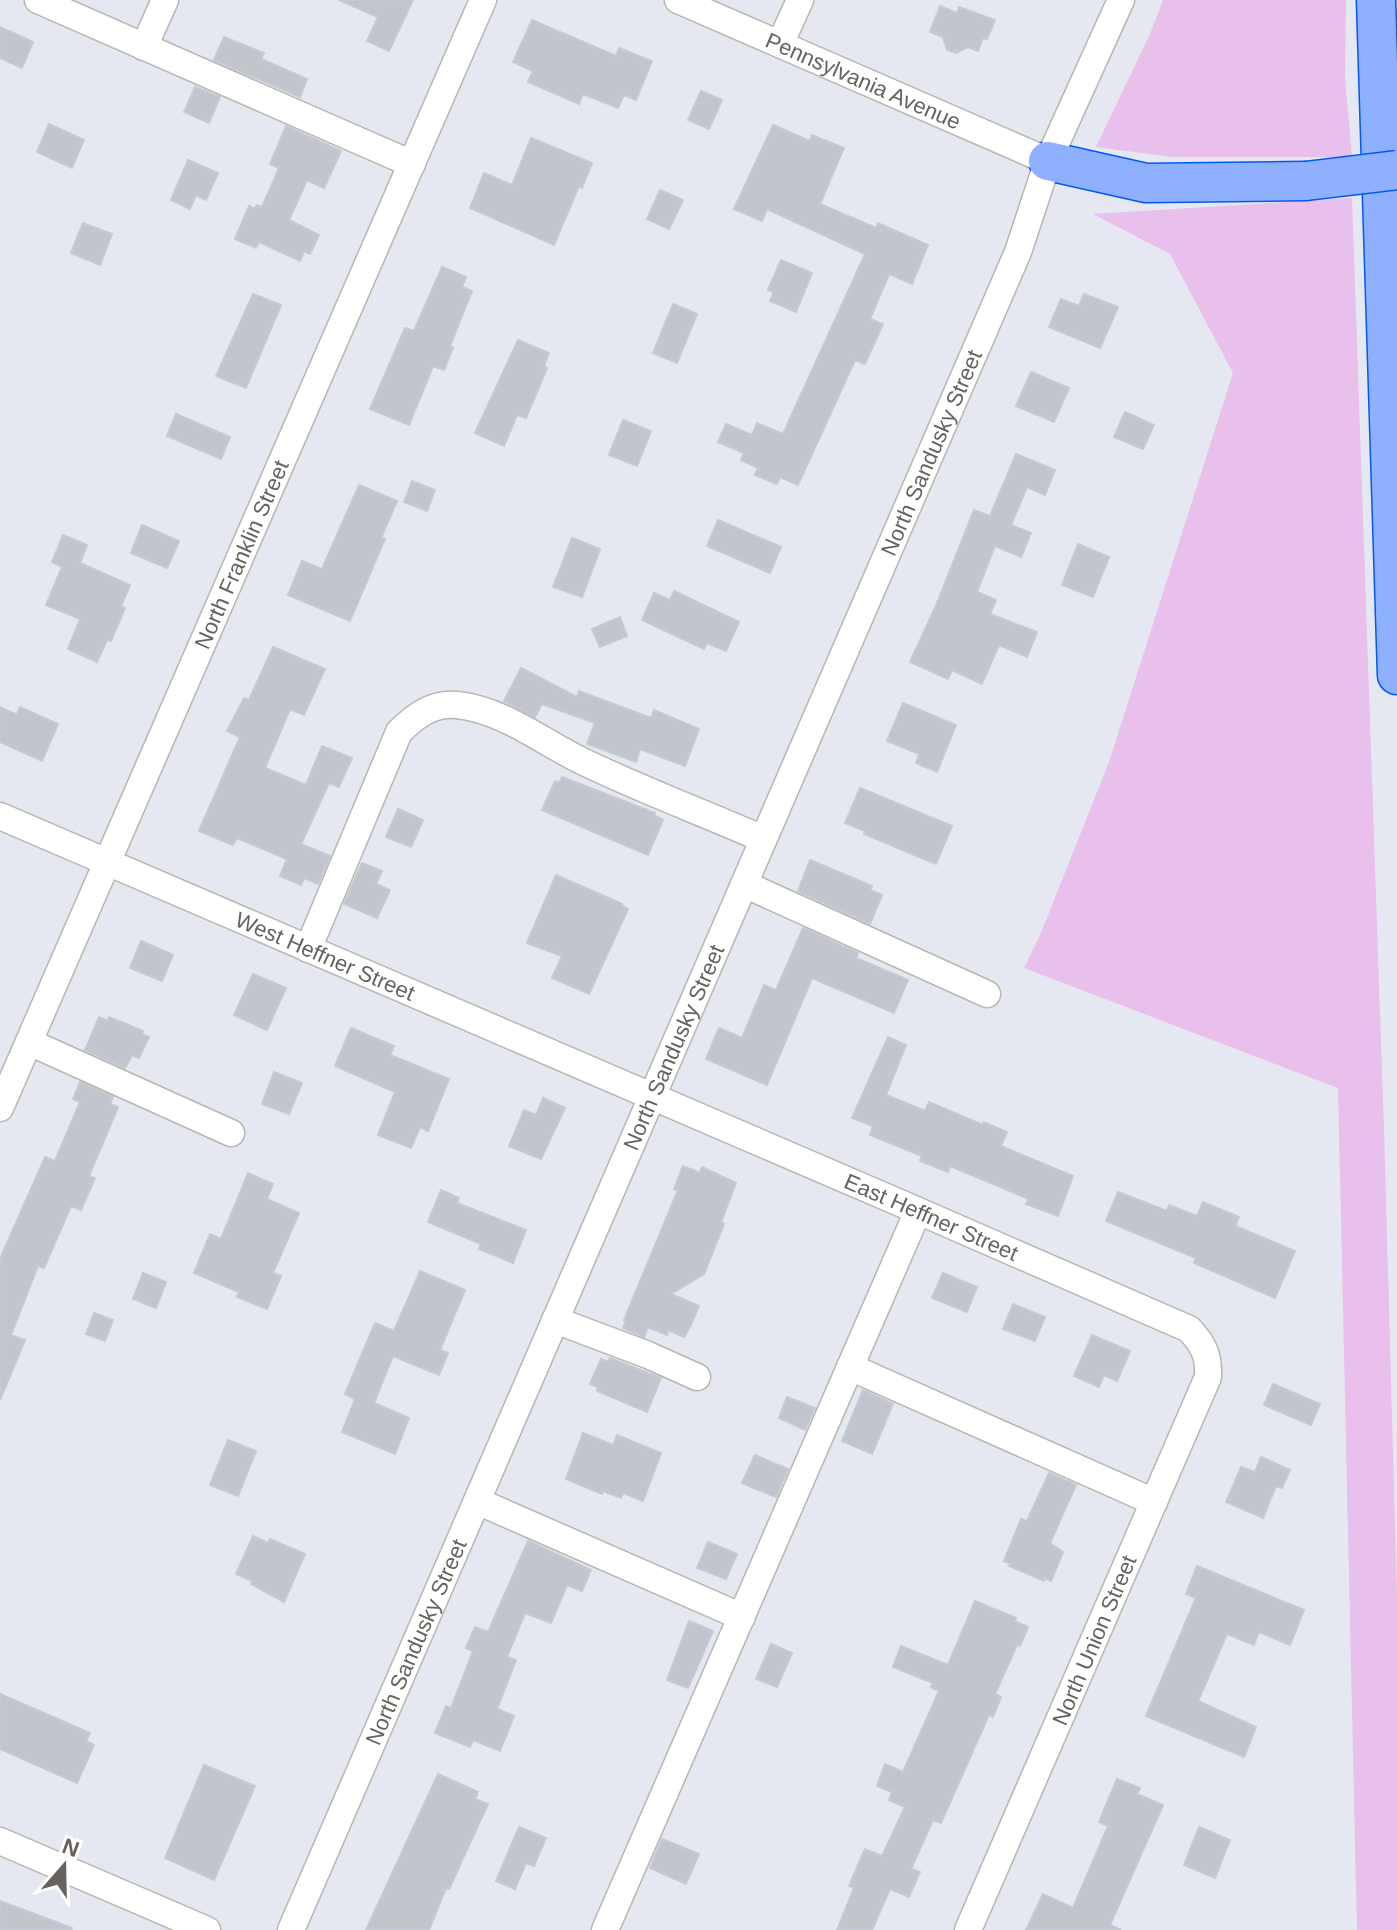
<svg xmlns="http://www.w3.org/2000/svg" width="1397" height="1930" font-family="Arial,sans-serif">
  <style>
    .green { fill: #e9bfeb }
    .building { fill: #c2c5cc; stroke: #c3cad6; stroke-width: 2 }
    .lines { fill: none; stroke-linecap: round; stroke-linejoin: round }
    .minor-casing { stroke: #b9b5b1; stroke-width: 29 }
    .highway-casing { stroke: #0059f6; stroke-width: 41 }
    .minor { stroke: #fff; stroke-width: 26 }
    .highway { stroke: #8eb0ff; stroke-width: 38 }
    .highway-bridge-casing { stroke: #0059f6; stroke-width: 41; stroke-linecap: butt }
    .highway-bridge { stroke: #8eb0ff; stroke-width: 38 }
    .labels { text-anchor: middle; stroke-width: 8; stroke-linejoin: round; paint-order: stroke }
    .street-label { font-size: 22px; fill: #67625d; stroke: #fff }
  </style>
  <rect width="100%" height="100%" fill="#e5e8f1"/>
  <g class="green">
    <polygon points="1163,0 1346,0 1345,78 1352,157 1173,157 1096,147 1150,34"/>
    <polygon points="1352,198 1384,1129 1397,1597 1397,1930 1357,1930 1338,1088 1024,968 1041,933 1109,762 1233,373 1170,254 1093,214"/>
  </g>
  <g class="building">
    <polygon points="339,0 413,0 389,51 367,41 378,17"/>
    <polygon points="940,6 957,13 959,7 995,20 987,39 983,38 978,51 968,47 956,53 947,50 943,37 930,32"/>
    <polygon points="532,20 616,56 619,48 652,61 636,100 624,95 618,108 583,94 579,104 528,82 533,71 513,62"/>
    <polygon points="0,27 33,42 22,68 0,58"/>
    <polygon points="224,37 264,53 261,59 307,79 300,97 214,60"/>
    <polygon points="195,87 220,97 209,123 184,112"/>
    <polygon points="701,91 722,100 709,129 688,120"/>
    <polygon points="49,124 84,140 72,168 37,152"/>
    <polygon points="773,125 810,141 812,135 844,148 820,204 876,228 878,223 928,245 912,284 889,274 870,319 883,324 865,364 855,360 798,485 780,477 777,484 755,475 758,468 741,460 744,453 718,442 726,424 752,435 757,423 783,434 865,254 767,209 762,221 734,209"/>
    <polygon points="286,126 341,151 324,188 307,180 289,220 319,235 310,254 304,251 300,261 259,242 256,248 235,239 249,206 255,209 257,205 262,207 279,168 270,164"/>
    <polygon points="531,138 592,163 582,188 579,186 554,245 470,208 484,173 512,185"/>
    <polygon points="188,160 218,173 206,200 196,195 190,209 171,200"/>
    <polygon points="660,190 683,200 669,229 647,219"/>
    <polygon points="83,223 112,234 100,265 71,253"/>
    <polygon points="781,260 812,273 796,312 770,301 774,292 768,290"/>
    <polygon points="442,267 466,277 462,287 472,291 450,346 453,348 444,370 433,366 409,425 370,409 405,328 414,331"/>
    <polygon points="253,294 281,305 246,388 216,376"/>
    <polygon points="1084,294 1118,307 1100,348 1049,327 1061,299 1079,306"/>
    <polygon points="673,304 697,314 677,363 653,353"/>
    <polygon points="518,340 549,353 544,366 547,368 526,418 517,415 504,446 475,433"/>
    <polygon points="1031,372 1069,388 1054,422 1016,406"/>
    <polygon points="1125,412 1154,425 1143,449 1114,437"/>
    <polygon points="176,414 230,437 221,459 167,436"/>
    <polygon points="623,420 651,431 637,466 609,455"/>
    <polygon points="1016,454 1055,470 1045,495 1027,487 1011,525 1031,533 1021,557 995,546 977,592 996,600 990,614 1037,632 1027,657 999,645 982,684 952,670 948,679 910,662 935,608 974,510 990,516"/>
    <polygon points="412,481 435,490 427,511 404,502"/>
    <polygon points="359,485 397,501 381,538 385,539 350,621 288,595 302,561 322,569"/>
    <polygon points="718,520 781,547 770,573 707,546"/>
    <polygon points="142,525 179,541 167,568 131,553"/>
    <polygon points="63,535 87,545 80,563 130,585 121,606 125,608 111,641 107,640 97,662 68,649 80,619 46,605 62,567 52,562"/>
    <polygon points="572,538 600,549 582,597 553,587"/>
    <polygon points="1078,544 1109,557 1093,597 1062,585"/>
    <polygon points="674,591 739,622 726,651 707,643 704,649 642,620 654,593 670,600"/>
    <polygon points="620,617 627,636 600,647 592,629"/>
    <polygon points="273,647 325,669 304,715 290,709 265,768 306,785 322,746 352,758 339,787 329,783 301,844 330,856 318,884 304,878 301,885 280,876 287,859 237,838 233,845 199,831 240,737 227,731 244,698 249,700"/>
    <polygon points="521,668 577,697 579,691 651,718 654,710 699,729 685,766 640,749 636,762 587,744 595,723 542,704 535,717 504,701"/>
    <polygon points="903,703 956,725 937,772 916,763 919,754 887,741"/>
    <polygon points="0,707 17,715 20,707 58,724 42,761 0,742"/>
    <polygon points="562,777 655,813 654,815 663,820 648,855 542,810 555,781 559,783"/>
    <polygon points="860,788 952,826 936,864 864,834 865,831 845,823"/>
    <polygon points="398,809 423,820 411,847 386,837"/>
    <polygon points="810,860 872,886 870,890 882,895 870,924 798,891"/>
    <polygon points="362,863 382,871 376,884 390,890 377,918 344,904"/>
    <polygon points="556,875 622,904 622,906 628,909 589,994 552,978 562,956 527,943"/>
    <polygon points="803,928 858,953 856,958 908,980 894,1013 812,978 767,1085 706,1059 719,1028 742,1038 764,985 776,990"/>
    <polygon points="141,941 173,955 162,981 130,968"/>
    <polygon points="253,974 286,988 267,1030 234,1015"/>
    <polygon points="99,1017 108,1021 109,1017 143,1031 141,1034 149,1037 139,1058 132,1055 125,1068 85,1050"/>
    <polygon points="351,1028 394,1046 390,1055 449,1079 428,1131 420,1127 411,1148 378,1135 395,1092 335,1066"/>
    <polygon points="888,1037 906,1045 886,1095 925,1111 929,1102 983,1125 984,1122 1007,1132 1001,1146 1073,1176 1058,1216 1026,1204 1029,1199 950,1166 948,1172 920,1161 922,1156 870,1135 873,1126 852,1118"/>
    <polygon points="274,1072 302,1083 289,1114 262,1104"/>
    <polygon points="80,1082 113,1097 110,1104 118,1107 89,1176 95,1178 81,1210 71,1206 44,1268 38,1266 11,1335 25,1340 0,1400 0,1259 45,1157 55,1161 80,1102 73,1099"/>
    <polygon points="543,1098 565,1108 541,1159 509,1146 524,1110 536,1115"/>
    <polygon points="683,1166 700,1173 702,1167 736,1183 721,1222 724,1224 704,1274 671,1294 699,1306 690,1327 684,1337 668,1330 667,1335 648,1327 644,1337 623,1328 626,1321 624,1320 678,1190 674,1189"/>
    <polygon points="248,1173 273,1184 267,1199 299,1213 273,1273 281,1276 267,1309 237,1297 239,1292 194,1273 210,1234 221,1239"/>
    <polygon points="441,1190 459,1198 457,1203 526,1230 513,1263 479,1249 481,1244 428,1222"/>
    <polygon points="1118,1192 1167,1211 1169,1205 1197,1216 1203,1202 1239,1217 1235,1226 1295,1251 1275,1298 1194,1263 1196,1258 1106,1221"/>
    <polygon points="420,1271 465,1290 440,1350 448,1353 439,1375 393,1356 374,1403 409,1418 395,1454 342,1432 355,1399 345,1394 375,1323 394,1331"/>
    <polygon points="143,1273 166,1282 156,1308 133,1299"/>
    <polygon points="943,1273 977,1287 967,1312 932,1298"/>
    <polygon points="1013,1304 1045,1317 1035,1341 1003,1329"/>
    <polygon points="94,1313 113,1320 105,1341 86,1334"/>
    <polygon points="1092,1335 1130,1351 1117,1381 1104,1375 1099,1387 1074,1376"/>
    <polygon points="610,1358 661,1378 647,1412 597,1391 598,1387 590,1384 601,1359 608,1362"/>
    <polygon points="1273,1384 1320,1404 1311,1425 1264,1405"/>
    <polygon points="863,1390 893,1404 872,1454 842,1441"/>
    <polygon points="787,1397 815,1408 805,1430 779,1418"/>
    <polygon points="583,1433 613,1445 617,1435 661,1453 643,1501 623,1493 621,1498 603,1491 602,1494 566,1479"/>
    <polygon points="228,1440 256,1451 238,1496 210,1485"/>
    <polygon points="755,1455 788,1469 776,1497 742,1483"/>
    <polygon points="1261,1457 1290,1470 1282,1488 1276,1486 1263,1518 1226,1502 1241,1467 1255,1472"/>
    <polygon points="1049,1473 1076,1485 1050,1543 1063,1552 1051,1581 1045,1578 1044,1581 1009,1566 1011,1564 1004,1561 1021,1519 1027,1521"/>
    <polygon points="253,1536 268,1543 270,1539 305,1554 284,1602 251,1584 252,1581 236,1574"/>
    <polygon points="528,1541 591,1570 582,1591 567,1585 551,1623 525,1613 507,1657 516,1660 497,1709 514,1716 500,1751 473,1740 470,1747 435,1733 446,1706 451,1708 473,1651 466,1648 475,1627 488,1632"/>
    <polygon points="708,1542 737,1554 726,1579 697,1568"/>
    <polygon points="1197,1566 1304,1610 1290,1645 1259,1632 1254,1645 1227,1634 1198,1701 1256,1727 1244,1757 1146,1716 1196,1598 1186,1594"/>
    <polygon points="975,1601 1016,1618 1014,1621 1028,1627 1020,1646 1017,1645 995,1694 1001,1697 993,1717 989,1715 941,1823 933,1820 911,1869 920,1872 909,1897 890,1889 872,1930 837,1930 854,1888 849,1886 865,1849 882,1856 905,1807 889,1800 892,1792 877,1786 885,1764 903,1772 939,1691 931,1687 933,1683 893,1667 901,1646 948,1665"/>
    <polygon points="689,1621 713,1631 688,1688 667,1680"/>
    <polygon points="771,1644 792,1653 777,1687 756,1679"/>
    <polygon points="0,1694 90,1733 86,1741 94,1745 77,1783 0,1749"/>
    <polygon points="204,1765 255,1786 214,1880 165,1858"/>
    <polygon points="438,1774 478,1792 475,1799 488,1804 449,1889 446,1888 429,1930 366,1930"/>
    <polygon points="1117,1779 1140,1788 1137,1794 1163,1805 1110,1925 1121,1930 1026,1930 1043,1894 1073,1908 1108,1826 1099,1822"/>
    <polygon points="519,1827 546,1838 534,1866 526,1863 515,1889 496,1881"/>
    <polygon points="1199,1827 1230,1840 1215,1878 1184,1865"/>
    <polygon points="662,1839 699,1854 686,1884 650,1868"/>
    <polygon points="0,1901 72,1928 71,1930 0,1930"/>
  </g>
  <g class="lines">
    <g class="minor-casing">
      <g id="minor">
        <polyline points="38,0 412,164"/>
        <path id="s1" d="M678,0L1048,161"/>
        <polyline points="780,44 800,0"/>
        <polyline points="144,47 165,0"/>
        <path id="s2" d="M0,816L900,1203L1189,1329C1204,1345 1209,1356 1208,1377L968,1930"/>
        <polyline points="744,884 987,994"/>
        <path d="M308,949L399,732C415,716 432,703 457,705C504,710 542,742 584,762C642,790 704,813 763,839"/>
        <polyline points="29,1042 231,1133"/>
        <path id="s3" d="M0,1108L483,0"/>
        <polyline points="555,1320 648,1355 697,1377"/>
        <polyline points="850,1367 1154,1502"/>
        <polyline points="477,1501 742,1617"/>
        <polyline points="0,1841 207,1930"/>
        <path id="s4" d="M291,1930L1018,252L1048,161L1121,0"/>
        <polyline points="605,1930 918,1211"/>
      </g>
    </g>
    <g class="highway-casing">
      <g id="highway">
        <polyline points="1376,0 1397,675"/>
        <polyline points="1048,161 1146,183 1306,181"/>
      </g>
    </g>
    <use href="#minor" class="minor"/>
    <use href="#highway" class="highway"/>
    <g class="highway-bridge-casing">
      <polyline id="highway-bridge" points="1306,181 1397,170"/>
    </g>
    <use href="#highway-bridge" class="highway-bridge"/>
  </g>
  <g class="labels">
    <g class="street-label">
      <text dy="8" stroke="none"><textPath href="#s1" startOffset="202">Pennsylvania Avenue</textPath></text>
      <text dy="8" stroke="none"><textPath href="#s4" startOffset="1610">North Sandusky Street</textPath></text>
      <text dy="8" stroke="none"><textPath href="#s3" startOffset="604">North Franklin Street</textPath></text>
      <text dy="8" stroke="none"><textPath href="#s2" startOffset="354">West Heffner Street</textPath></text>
      <text dy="8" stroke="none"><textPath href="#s4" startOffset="962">North Sandusky Street</textPath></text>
      <text dy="8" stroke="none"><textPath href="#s2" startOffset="1014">East Heffner Street</textPath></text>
      <text transform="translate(1094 1640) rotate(-67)" y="8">North Union Street</text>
      <text dy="8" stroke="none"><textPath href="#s4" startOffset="314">North Sandusky Street</textPath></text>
    </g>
  </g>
  <g transform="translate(64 1866) rotate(20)" stroke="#ffffff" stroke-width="6" paint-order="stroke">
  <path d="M0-6L14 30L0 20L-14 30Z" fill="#67625d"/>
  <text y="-12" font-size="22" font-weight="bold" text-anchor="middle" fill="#67625d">N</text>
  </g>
</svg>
